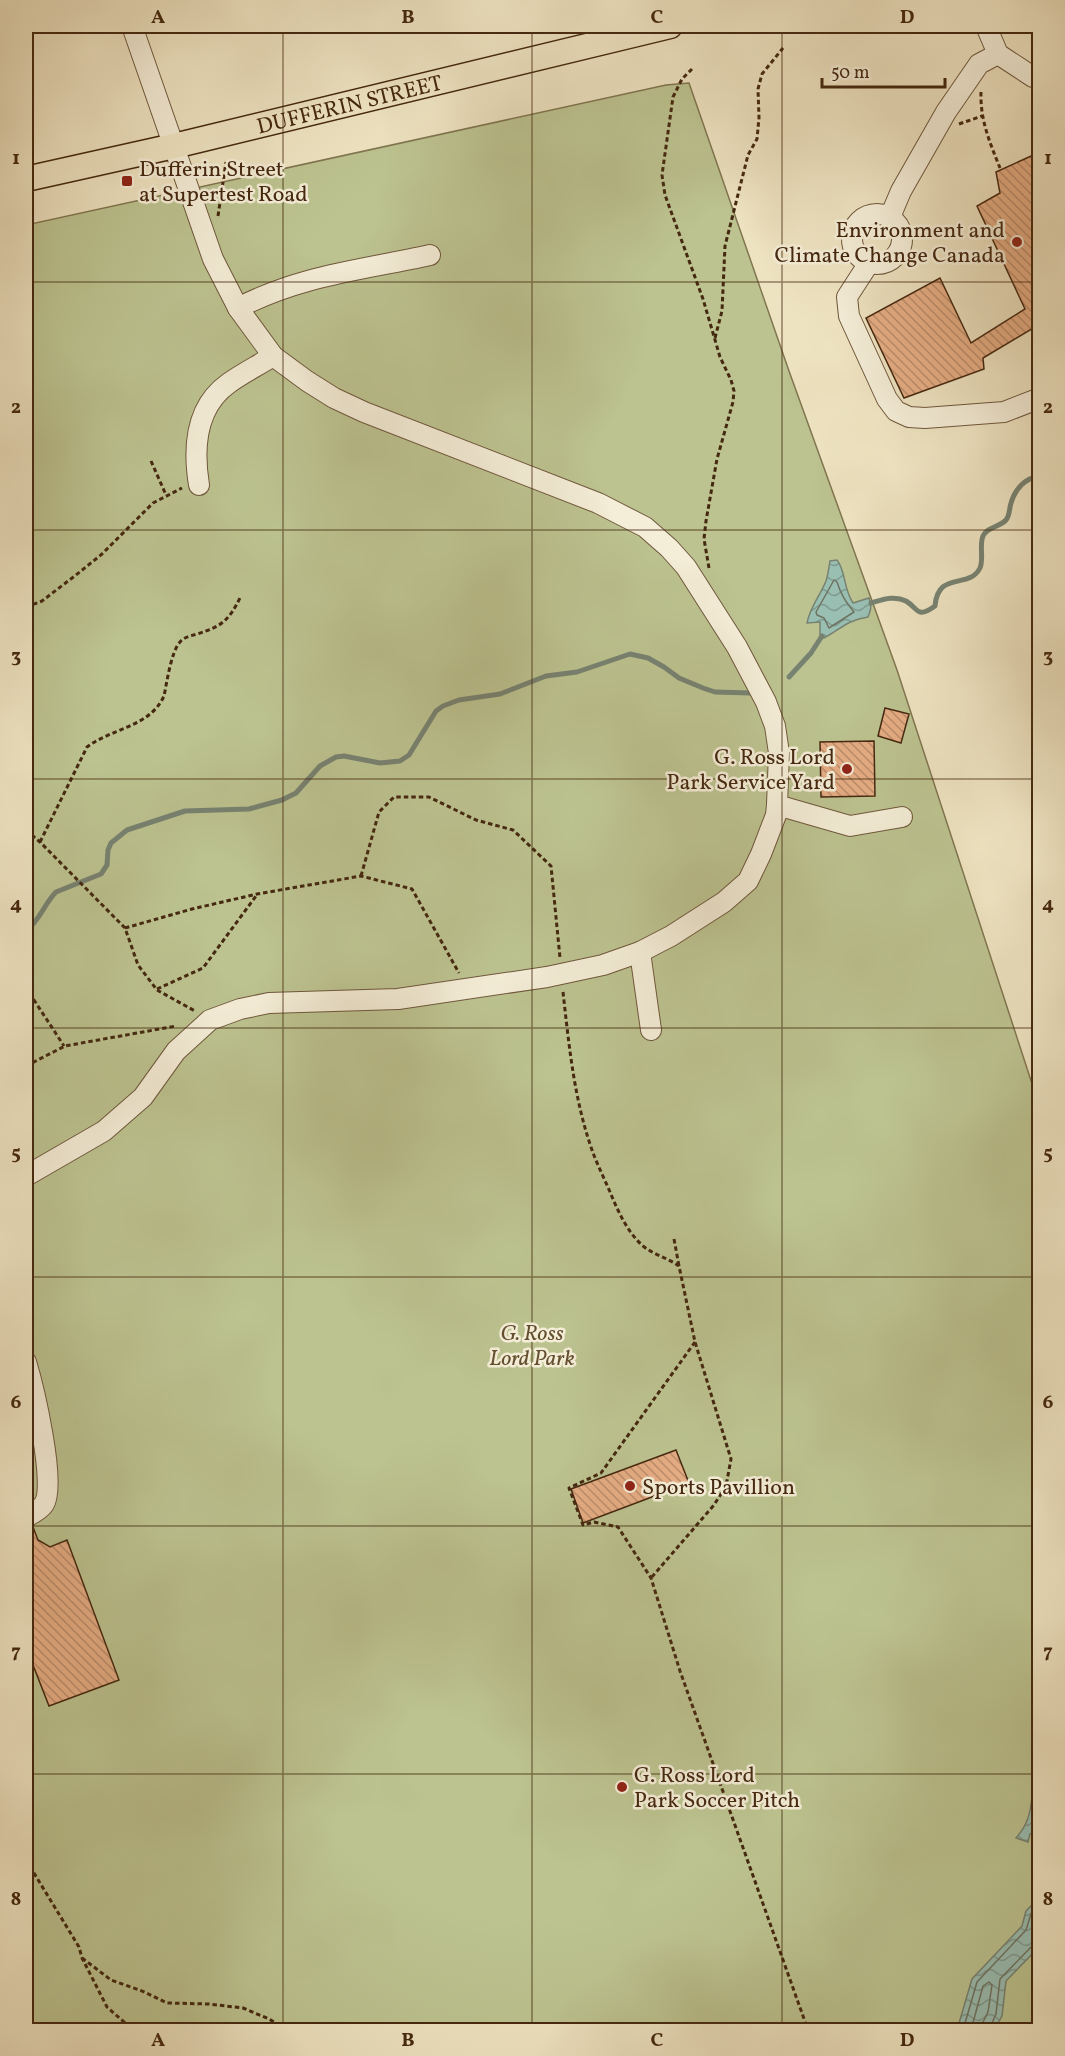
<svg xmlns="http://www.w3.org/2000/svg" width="1065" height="2056" font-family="Vollkorn,serif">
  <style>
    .park { fill: #bcc390; stroke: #807650; stroke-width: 1.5 }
    .water { fill: url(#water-waves); stroke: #778271; stroke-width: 1.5 }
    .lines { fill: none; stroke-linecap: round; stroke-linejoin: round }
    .shore { stroke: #6f7361; stroke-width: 1.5 }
    .stream { stroke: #778271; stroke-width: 5 }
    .building { fill: url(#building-back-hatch); stroke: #452810; stroke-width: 1.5 }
    .minor-casing { stroke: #6f573c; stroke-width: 22 }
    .major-casing { stroke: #452810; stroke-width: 27 }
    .path { stroke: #452810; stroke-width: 3; stroke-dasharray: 4.5 3; stroke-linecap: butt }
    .minor { stroke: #f4edd7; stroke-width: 20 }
    .major { stroke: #eee3c1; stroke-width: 24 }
    .grid { fill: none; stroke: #452810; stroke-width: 1.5; stroke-opacity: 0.55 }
    .poi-dot { fill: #8f2418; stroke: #f4edd7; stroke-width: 2 }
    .labels { text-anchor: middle; stroke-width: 5; stroke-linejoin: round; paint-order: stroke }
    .street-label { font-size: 22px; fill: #452810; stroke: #f4edd7 }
    .poi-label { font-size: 22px; fill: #452810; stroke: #f4edd7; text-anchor: start }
    .park-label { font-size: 22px; font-style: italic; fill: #634f30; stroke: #f4edd7 }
    .neatline { fill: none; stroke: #452810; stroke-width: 2 }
    .grid-label { font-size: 20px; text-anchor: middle; font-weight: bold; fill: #452810 }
  </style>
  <defs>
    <pattern id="water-waves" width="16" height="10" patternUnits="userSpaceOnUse" patternTransform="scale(1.5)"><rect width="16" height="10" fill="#99beb2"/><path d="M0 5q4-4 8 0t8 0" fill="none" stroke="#7f9a8f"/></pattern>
    <pattern id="building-back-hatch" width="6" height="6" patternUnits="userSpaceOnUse" patternTransform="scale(1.5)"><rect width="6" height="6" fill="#e6ad84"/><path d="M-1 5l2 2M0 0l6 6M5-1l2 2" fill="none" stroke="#bc8d6b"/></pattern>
  </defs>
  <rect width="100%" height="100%" fill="#eee3c1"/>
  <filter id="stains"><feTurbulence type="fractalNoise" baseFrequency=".00333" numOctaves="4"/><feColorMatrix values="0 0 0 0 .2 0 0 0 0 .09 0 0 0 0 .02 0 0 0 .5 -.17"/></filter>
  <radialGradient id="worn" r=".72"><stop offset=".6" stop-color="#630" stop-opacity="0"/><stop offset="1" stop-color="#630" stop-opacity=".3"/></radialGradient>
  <polygon class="park" points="689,83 789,371 897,670 1039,1105 1039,2030 26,2030 26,225 666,85"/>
  <g class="water">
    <path d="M837,560C846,571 843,588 853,603L869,598C872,606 871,610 868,617C847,620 841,629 824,638L820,635V622L807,623C810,607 820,596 826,581C828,575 829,567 830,561Z"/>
    <path d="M1039,1773V1831L1030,1834L1028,1842L1016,1838C1037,1815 1027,1796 1039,1773Z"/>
    <polygon points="1039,1898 1039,1947 1006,1981 1002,2016 994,2030 957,2030 972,1979 1022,1926 1026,1911"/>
  </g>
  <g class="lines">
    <g class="shore">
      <path d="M834,580L837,582C841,595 846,602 854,612L829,628L824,618L817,615L816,612Z"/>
      <polyline points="963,2030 977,1982 1026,1930 1031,1914 1040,1905"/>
      <polyline points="971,2030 983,1986 989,1982 992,1985 988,2012 982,2024 982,2030"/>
      <polyline points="989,2030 996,2014 1000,1979 1033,1945 1040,1943"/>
    </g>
    <g class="stream">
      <path d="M871,603C882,600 894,595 906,601C919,609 917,619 935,606C938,570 969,590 980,568C984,559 979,545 983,536C987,527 1000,527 1006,520C1010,515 1009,509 1011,503C1015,489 1025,478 1040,476"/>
      <polyline points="789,677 811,653 822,636"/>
      <path d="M26,931C41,919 44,904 56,892L101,874L107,865L108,850L111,843L127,830L185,811L249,809L282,800L296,793L320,766L336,757L344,756L380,763L400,761L409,755L436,711L443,706L459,700L500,694L546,676L577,672L630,654L648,658L664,667L679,678L703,688L715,692L750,693"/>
    </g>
  </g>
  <g class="building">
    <polygon points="1040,152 1040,324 983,358 984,369 904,398 866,318 940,278 971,343 1025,309 977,206 1000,193 996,172"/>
    <polygon points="885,708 909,714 901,743 878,736"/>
    <polygon points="874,741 875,796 821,797 820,742"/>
    <polygon points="676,1450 689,1483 583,1523 571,1489"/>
    <polygon points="33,1527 38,1540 50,1547 67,1540 119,1680 49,1706 26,1647 26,1529"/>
  </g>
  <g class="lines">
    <g class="minor-casing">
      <g id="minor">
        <polyline points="986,26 998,54 1033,77 1040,79"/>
        <circle cx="877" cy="239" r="25"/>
        <polyline points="890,217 901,191 946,112 979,64 998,54"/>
        <polyline points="869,263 847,297 849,316 887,399 896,411 909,417 925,418 1004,412 1040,398"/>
        <path d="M238,308C301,275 363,270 430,255"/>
        <path d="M199,485C193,448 195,407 229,383C243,373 259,365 273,356"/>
        <polyline points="777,805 850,826 902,817"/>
        <polyline points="640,952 651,1030"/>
        <polyline points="26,1176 104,1131 143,1097 176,1051 210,1020 240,1009 269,1003 398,999 547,977 603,965 640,952 671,936 724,902 748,881 761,854 776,815 777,805 779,753 775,726 766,702 737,647 686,567 669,548 645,527 598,503 364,412 334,398 307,381 273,356 238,308 213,259 132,26"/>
        <path d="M26,1362C33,1385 57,1485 44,1504C40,1510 32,1514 26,1517"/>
      </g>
    </g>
    <g class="major-casing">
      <g id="major">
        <path id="s1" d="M26,179L174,146L670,26"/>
      </g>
    </g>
    <g class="path">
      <polyline points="692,69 682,79 673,97 662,175 665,195 703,299 720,357 731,380 734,391 733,402 717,459 706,521 704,539 709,568"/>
      <path d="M981,92C980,120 990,143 1000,168"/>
      <polyline points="959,124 982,116"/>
      <polyline points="218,216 226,162"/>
      <polyline points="715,338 722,311 725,246 748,155 757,139 759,118 758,89 762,74 783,48"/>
      <polyline points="151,461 166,495"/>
      <polyline points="26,607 42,601 76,575 102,554 153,503 182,488"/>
      <polyline points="26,830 40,842 125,928 138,965 157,990 195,1011"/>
      <path d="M40,842L87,747C112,728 150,727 164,696C167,682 171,652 180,642C184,637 191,636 197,634C223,626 229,620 241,596"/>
      <polyline points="361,876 379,812 394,797 429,797 476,820 513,830 551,866 560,958"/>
      <polyline points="125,928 192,909 257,894 361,876 412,889 459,973"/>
      <polyline points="157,989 203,968 256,896"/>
      <path d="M563,992C569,1045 574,1099 592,1150C597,1164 604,1178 610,1192C618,1211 627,1232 643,1246C654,1255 668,1258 679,1266L695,1342L731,1459L726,1486L714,1505L651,1578"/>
      <polyline points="26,999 34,1000 64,1046"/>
      <polyline points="26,1066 65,1046 176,1026"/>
      <polyline points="674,1239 679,1266"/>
      <polyline points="695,1342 601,1473 569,1488 583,1525 594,1522 618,1527 651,1578 680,1671 808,2030"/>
      <polyline points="26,1860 79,1947 82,1958 107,2007 133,2030"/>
      <polyline points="82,1958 111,1980 142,1991 167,2003 209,2004 243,2008 269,2019 287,2030"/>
      <polyline points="26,2012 38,2030"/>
    </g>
    <use href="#minor" class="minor"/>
    <use href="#major" class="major"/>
  </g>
  <path class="grid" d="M283,26V2030M532,26V2030M782,26V2030M26,282H1040M26,530H1040M26,779H1040M26,1028H1040M26,1277H1040M26,1526H1040M26,1774H1040"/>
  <g class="poi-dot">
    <rect x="121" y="175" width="12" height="12" rx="3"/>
    <circle cx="1017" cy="242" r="6"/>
    <circle cx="847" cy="769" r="6"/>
    <circle cx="630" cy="1486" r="6"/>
    <circle cx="622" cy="1787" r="6"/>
  </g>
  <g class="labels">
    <g class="street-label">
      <text dy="8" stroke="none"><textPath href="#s1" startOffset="332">DUFFERIN STREET</textPath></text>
    </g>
    <g class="poi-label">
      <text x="139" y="176">Dufferin Street<tspan x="139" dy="25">at Supertest Road</tspan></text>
      <text x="1005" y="237" text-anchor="end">Environment and<tspan x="1005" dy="25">Climate Change Canada</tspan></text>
      <text x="835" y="764" text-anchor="end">G. Ross Lord<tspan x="835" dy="25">Park Service Yard</tspan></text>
      <text x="642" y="1494">Sports Pavillion</text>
      <text x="634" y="1782">G. Ross Lord<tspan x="634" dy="25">Park Soccer Pitch</tspan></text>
    </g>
    <g class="park-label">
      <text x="532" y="1340">G. Ross<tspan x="532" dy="25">Lord Park</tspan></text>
    </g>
  </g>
  <rect width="1065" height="2056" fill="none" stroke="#eee3c1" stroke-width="66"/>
  <path d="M822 78v9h123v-9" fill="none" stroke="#452810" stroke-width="3"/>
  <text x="831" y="78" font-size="18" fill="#452810" stroke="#f4edd7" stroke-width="4.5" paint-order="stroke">50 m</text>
  <rect x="33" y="33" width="999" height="1990" class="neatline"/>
  <g class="grid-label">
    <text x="158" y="23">A</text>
    <text x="408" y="23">B</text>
    <text x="657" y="23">C</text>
    <text x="907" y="23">D</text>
    <text x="16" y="164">1</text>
    <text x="1048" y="164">1</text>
    <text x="16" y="413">2</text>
    <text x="1048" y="413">2</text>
    <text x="16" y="662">3</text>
    <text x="1048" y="662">3</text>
    <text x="16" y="910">4</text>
    <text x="1048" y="910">4</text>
    <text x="16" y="1159">5</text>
    <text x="1048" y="1159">5</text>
    <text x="16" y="1408">6</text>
    <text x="1048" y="1408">6</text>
    <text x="16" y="1657">7</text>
    <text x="1048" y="1657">7</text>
    <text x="16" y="1905">8</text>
    <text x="1048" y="1905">8</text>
    <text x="158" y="2046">A</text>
    <text x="408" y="2046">B</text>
    <text x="657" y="2046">C</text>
    <text x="907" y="2046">D</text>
  </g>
  <rect width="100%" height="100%" filter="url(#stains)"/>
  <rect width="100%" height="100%" fill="url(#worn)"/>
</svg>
